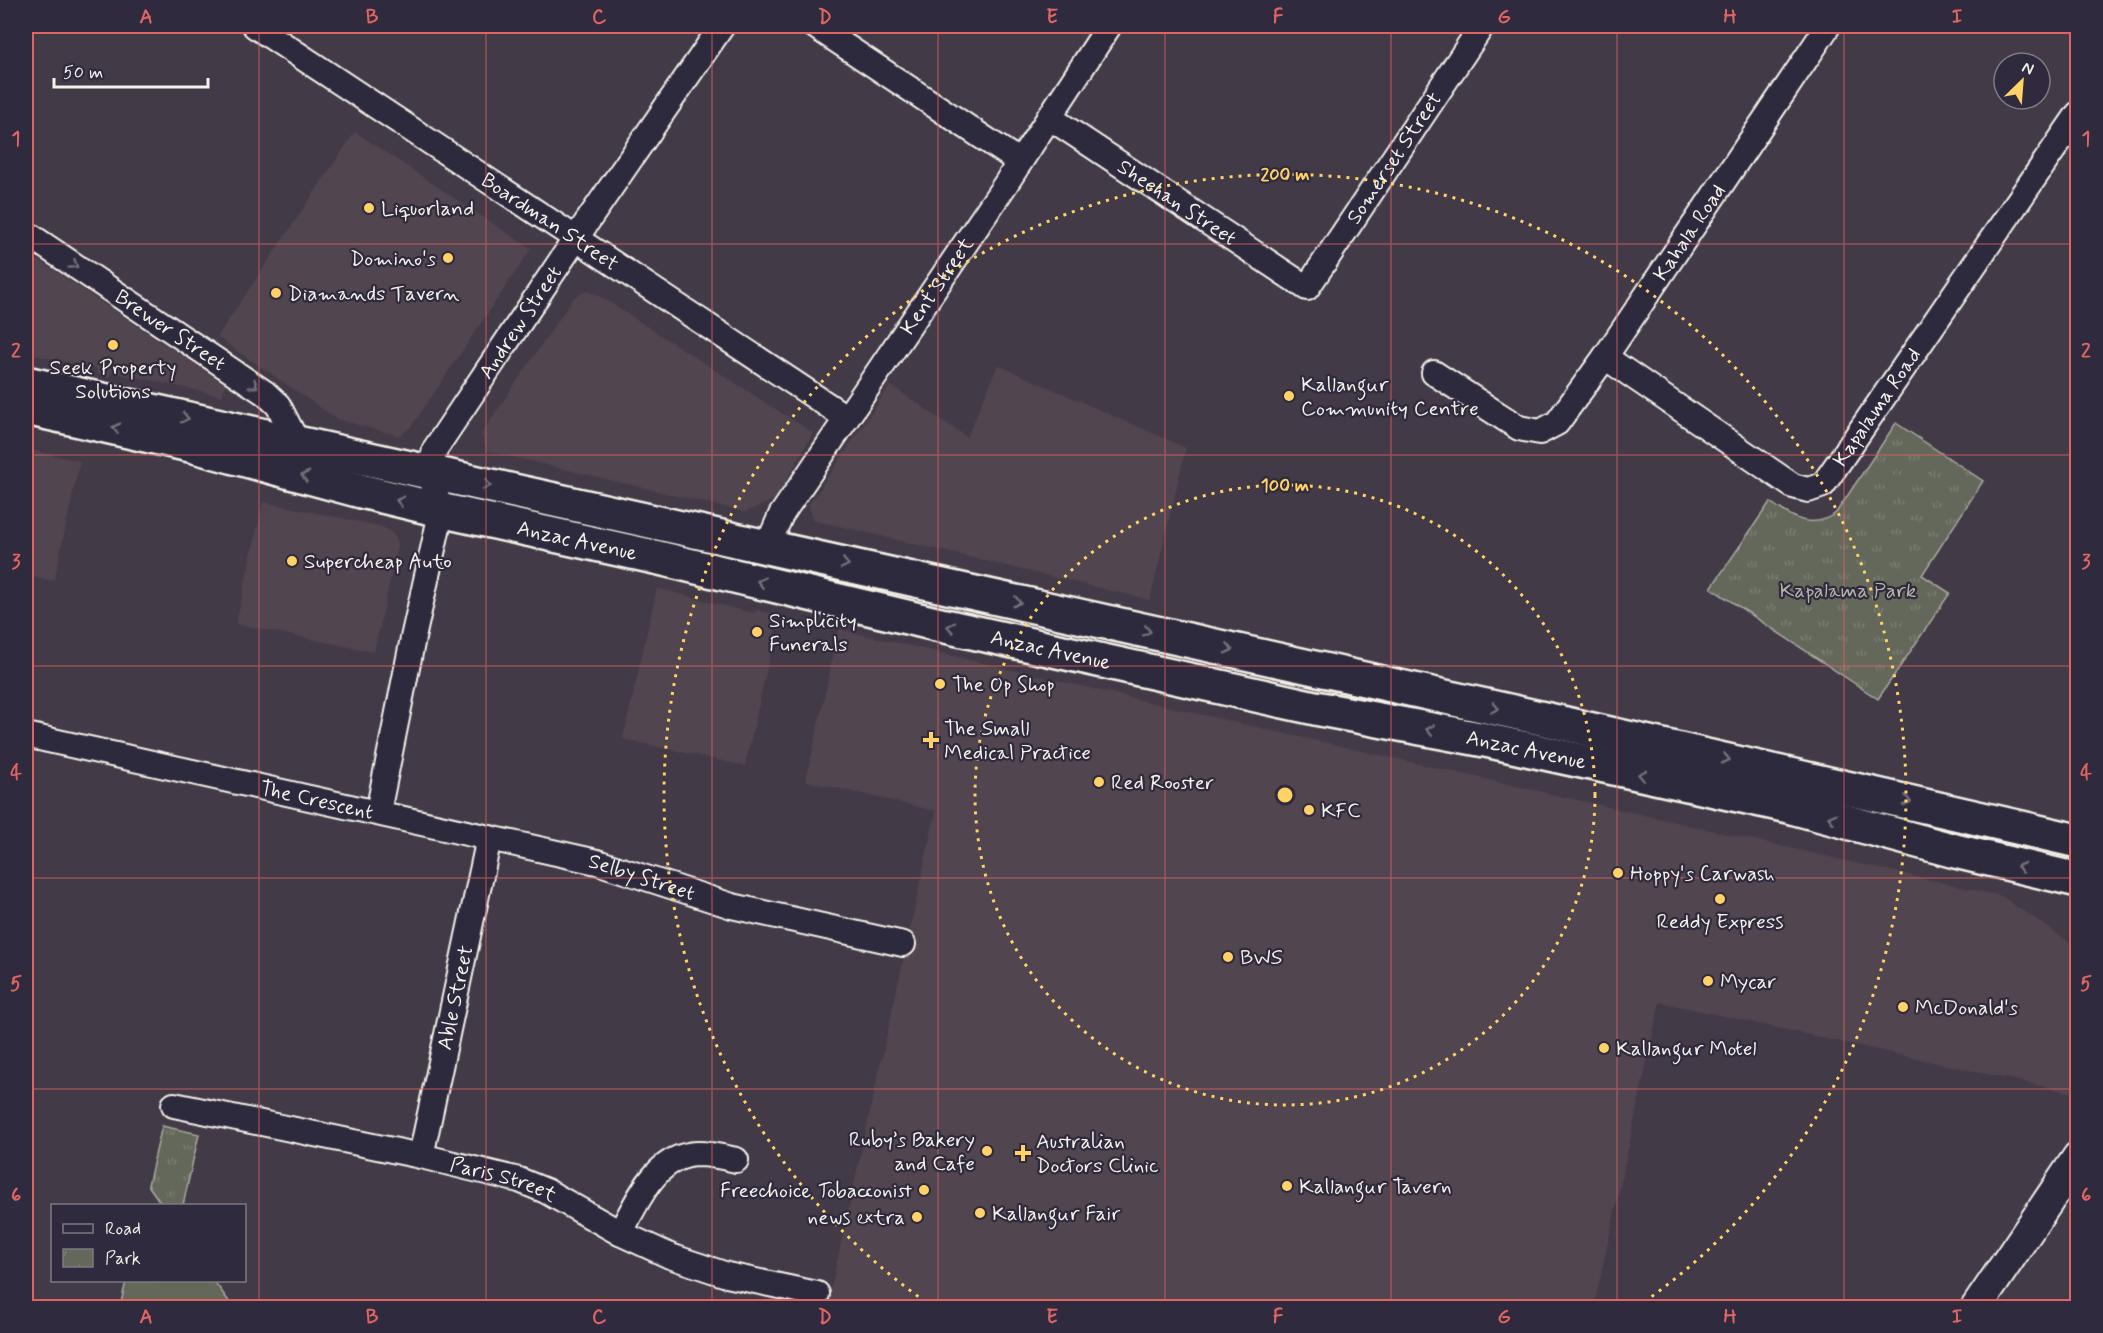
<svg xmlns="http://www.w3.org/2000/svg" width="2103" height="1333" font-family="Mynerve,sans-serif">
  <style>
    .built { fill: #514550 }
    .park { fill: url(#park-tufts); stroke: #acaca1; stroke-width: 1.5 }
    .pitch { fill: #64685a; stroke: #acaca1; stroke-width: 1.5 }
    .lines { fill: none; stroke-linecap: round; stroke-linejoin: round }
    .minor-casing { stroke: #f4f1e8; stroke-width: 28 }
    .tertiary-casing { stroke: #f4f1e8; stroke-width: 34 }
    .trunk-casing { stroke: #f4f1e8; stroke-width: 38 }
    .minor { stroke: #2f2a3d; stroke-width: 24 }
    .tertiary { stroke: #2f2a3d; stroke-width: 30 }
    .trunk { stroke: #2f2a3d; stroke-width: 33 }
    .oneway { stroke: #747079 }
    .grid { fill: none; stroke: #df6462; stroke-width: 1.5; stroke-opacity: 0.55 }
    .ring { fill: none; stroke: #ffd166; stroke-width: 3; stroke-dasharray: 3 6 }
    .poi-dot { fill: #ffd166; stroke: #2f2a3d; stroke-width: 2 }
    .labels { text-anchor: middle; stroke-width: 4.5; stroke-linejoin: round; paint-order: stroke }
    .street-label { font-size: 21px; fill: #f4f1e8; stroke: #2f2a3d }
    .poi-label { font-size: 21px; fill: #f4f1e8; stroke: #2f2a3d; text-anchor: start }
    .park-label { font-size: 21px; fill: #b3b3a8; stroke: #2f2a3d }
    .centre { fill: #ffd166; stroke: #2f2a3d; stroke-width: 3 }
    .ring-label { font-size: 18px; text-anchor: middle; font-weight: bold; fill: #ffd166; stroke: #2f2a3d; stroke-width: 4.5; stroke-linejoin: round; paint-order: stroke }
    .neatline { fill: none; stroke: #df6462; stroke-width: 2 }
    .grid-label { font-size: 20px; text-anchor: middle; font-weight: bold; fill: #df6462 }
  </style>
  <defs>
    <pattern id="park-tufts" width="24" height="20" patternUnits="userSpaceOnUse" patternTransform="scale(1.5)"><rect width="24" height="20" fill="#64685a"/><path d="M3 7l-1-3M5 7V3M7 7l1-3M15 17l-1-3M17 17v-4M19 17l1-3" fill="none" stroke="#7b7e72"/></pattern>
  </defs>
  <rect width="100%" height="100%" fill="#433a48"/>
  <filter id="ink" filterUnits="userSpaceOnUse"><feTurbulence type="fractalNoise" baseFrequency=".0167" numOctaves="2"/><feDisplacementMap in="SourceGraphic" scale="12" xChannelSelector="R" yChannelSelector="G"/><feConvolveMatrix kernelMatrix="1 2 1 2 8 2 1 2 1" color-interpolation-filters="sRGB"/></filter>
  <g filter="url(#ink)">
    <g class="built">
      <polygon points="355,132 531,249 411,427 399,436 337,419 217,337"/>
      <polygon points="26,252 226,385 222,396 112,372 110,378 96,374 97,369 26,353"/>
      <polygon points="587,291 598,295 813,433 775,500 745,512 487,451 481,434 574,297"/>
      <polygon points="998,365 1186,448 1150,600 813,520 809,505 890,385 967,437"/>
      <polygon points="26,449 80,461 54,581 26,575"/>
      <polygon points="263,502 380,526 391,532 397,539 397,550 374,652 236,624"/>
      <polygon points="657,588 736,609 754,613 757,610 779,615 745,766 623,739"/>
      <polygon points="839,629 1212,717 2001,896 2077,947 2077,1094 1660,1002 1594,1307 827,1307 936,811 806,781"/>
    </g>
    <g class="park">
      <path d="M1896,423L1983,481L1922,575L1950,593L1878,699L1711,588L1770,502C1791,517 1811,531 1836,513Z"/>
      <polygon points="162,1126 199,1134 183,1205 162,1205 148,1185"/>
    </g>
    <polygon class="pitch" points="126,1281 214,1281 233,1307 120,1307"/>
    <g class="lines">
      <g class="minor-casing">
        <g id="minor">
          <path id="s1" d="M255,26L847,418"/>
          <polyline points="815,26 1020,162"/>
          <path id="s2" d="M1049,117L1307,288L1482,26"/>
          <path id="s3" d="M26,233L265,393L278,405L297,442"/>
          <path id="s4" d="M1605,357L1793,486L1808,490L1823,485L2078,114"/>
          <path id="s5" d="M1434,373L1519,428L1540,432L1557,423L1605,357L1828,26"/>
          <path id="s6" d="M767,547L781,515L1005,185L1109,26"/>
          <path id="s7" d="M26,735L597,862L732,906L903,944"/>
          <path id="s8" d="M378,812L413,638L439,522L440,510L430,472L435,449L576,238L722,26"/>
          <path id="s9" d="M174,1105L421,1156L519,1180L546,1191L620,1233L670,1256L727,1275L817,1294"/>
          <path id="s10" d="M421,1156L489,838"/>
          <path d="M620,1233C638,1201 655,1155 698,1154C711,1154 723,1157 736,1160"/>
        </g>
      </g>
      <g class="tertiary-casing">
        <polyline id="tertiary" points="1976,1308 2078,1157"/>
      </g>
      <g class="trunk-casing">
        <g id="trunk">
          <polyline points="26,383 1549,720 2078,841"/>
          <path id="s11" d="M26,408L194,446L361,491L440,510L659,558L936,624L1315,708L1485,740L1788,806L1955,851L2078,880"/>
        </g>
      </g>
      <use href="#minor" class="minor"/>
      <use href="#tertiary" class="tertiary"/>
      <use href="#trunk" class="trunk"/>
    </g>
    <defs><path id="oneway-chevron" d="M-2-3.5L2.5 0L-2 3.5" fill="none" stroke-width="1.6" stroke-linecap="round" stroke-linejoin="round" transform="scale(1.5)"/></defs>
    <g class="oneway">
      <use href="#oneway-chevron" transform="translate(74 265) rotate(34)"/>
      <use href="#oneway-chevron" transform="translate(254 385) rotate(34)"/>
      <use href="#oneway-chevron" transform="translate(185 418) rotate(12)"/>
      <use href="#oneway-chevron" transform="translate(116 428) rotate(-167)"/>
      <use href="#oneway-chevron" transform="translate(305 476) rotate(-165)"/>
      <use href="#oneway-chevron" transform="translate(487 485) rotate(13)"/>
      <use href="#oneway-chevron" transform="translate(400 501) rotate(-167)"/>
      <use href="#oneway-chevron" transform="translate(845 564) rotate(12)"/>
      <use href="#oneway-chevron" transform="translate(761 582) rotate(-167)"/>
      <use href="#oneway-chevron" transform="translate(1017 602) rotate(12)"/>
      <use href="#oneway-chevron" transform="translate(951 627) rotate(-168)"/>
      <use href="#oneway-chevron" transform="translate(1147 631) rotate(12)"/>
      <use href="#oneway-chevron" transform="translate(1229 649) rotate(13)"/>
      <use href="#oneway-chevron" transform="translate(1495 708) rotate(12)"/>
      <use href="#oneway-chevron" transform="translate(1430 730) rotate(-170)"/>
      <use href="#oneway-chevron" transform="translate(1726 759) rotate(13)"/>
      <use href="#oneway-chevron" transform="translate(1642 775) rotate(-168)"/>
      <use href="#oneway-chevron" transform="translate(1907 801) rotate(13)"/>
      <use href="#oneway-chevron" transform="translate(1832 818) rotate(-165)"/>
      <use href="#oneway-chevron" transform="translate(2021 867) rotate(-167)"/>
    </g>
  </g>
  <path class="grid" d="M259,26V1308M486,26V1308M712,26V1308M938,26V1308M1165,26V1308M1391,26V1308M1617,26V1308M1844,26V1308M26,244H2078M26,455H2078M26,666H2078M26,878H2078M26,1089H2078"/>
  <g class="ring">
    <circle cx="1285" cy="795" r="310"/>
    <path d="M933 1307A621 621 0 1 1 1637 1307"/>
  </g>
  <g class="poi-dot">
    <circle cx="369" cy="208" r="6"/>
    <circle cx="448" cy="258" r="6"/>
    <circle cx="276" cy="293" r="6"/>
    <circle cx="113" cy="345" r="6"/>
    <circle cx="1289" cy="396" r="6"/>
    <circle cx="292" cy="561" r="6"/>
    <circle cx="757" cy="632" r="6"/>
    <circle cx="940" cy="684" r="6"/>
    <path d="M928 731h6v6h6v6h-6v6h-6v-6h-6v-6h6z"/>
    <circle cx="1099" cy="782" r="6"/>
    <circle cx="1309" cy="810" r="6"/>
    <circle cx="1618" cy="873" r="6"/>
    <circle cx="1720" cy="899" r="6"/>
    <circle cx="1228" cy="957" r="6"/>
    <circle cx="1708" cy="981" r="6"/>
    <circle cx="1903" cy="1007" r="6"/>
    <circle cx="1604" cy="1048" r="6"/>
    <circle cx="987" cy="1151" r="6"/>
    <path d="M1020 1144h6v6h6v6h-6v6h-6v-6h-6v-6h6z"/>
    <circle cx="1287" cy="1186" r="6"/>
    <circle cx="924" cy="1190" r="6"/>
    <circle cx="980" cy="1213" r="6"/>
    <circle cx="917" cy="1217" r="6"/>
  </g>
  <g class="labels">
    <g class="street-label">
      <text dy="7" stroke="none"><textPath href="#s2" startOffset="466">Somerset Street</textPath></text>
      <text dy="7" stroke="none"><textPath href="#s2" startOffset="154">Sheehan Street</textPath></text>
      <text dy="7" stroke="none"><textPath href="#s1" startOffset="354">Boardman Street</textPath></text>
      <text dy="7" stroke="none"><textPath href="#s5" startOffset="374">Kahala Road</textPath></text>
      <text dy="7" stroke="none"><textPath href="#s6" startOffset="312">Kent Street</textPath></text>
      <text dy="7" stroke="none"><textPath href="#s8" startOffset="524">Andrew Street</textPath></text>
      <text dy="7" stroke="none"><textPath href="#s3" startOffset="174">Brewer Street</textPath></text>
      <text dy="7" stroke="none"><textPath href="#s4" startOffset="354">Kapalama Road</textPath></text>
      <text dy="7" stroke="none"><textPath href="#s11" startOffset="567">Anzac Avenue</textPath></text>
      <text dy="7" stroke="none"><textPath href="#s11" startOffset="1053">Anzac Avenue</textPath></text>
      <text dy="7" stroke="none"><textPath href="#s11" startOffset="1539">Anzac Avenue</textPath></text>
      <text dy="7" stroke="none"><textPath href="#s7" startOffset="298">The Crescent</textPath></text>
      <text dy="7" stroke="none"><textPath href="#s7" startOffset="632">Selby Street</textPath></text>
      <text dy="7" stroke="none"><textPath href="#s10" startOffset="162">Able Street</textPath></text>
      <text dy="7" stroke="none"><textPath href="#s9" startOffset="338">Paris Street</textPath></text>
    </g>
    <g class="poi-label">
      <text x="381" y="215">Liquorland</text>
      <text x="436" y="265" text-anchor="end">Domino's</text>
      <text x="288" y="300">Diamands Tavern</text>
      <text x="113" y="374" text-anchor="middle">Seek Property<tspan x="113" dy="24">Solutions</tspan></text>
      <text x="1301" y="391">Kallangur<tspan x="1301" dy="24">Community Centre</tspan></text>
      <text x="304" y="568">Supercheap Auto</text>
      <text x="769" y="627">Simplicity<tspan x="769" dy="24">Funerals</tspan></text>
      <text x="952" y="691">The Op Shop</text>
      <text x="944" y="735">The Small<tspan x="944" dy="24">Medical Practice</tspan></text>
      <text x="1111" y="789">Red Rooster</text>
      <text x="1321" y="817">KFC</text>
      <text x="1630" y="880">Hoppy's Carwash</text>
      <text x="1720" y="928" text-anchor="middle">Reddy Express</text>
      <text x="1240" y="964">BWS</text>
      <text x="1720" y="988">Mycar</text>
      <text x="1915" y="1014">McDonald's</text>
      <text x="1616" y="1055">Kallangur Motel</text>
      <text x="975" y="1146" text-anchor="end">Ruby’s Bakery<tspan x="975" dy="24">and Cafe</tspan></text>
      <text x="1036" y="1148">Australian<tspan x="1036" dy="24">Doctors Clinic</tspan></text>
      <text x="1299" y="1193">Kallangur Tavern</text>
      <text x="912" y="1197" text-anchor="end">Freechoice Tobacconist</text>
      <text x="992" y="1220">Kallangur Fair</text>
      <text x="905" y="1224" text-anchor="end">news extra</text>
    </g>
    <g class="park-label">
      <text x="1848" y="597">Kapalama Park</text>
    </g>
  </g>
  <circle cx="1285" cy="795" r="9" class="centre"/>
  <g class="ring-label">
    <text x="1285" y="180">200 m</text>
    <text x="1285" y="491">100 m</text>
  </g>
  <rect width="2103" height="1333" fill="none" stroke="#2f2a3d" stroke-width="66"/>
  <rect x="51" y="1204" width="195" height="78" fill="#2f2a3d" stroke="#7e7a81" stroke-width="1.5"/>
  <rect x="63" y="1224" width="30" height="9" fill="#2f2a3d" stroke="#7e7a81" stroke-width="1.5"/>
  <text x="105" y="1234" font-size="18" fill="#f4f1e8">Road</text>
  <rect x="63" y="1249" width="30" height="18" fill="url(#park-tufts)" stroke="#7e7a81" stroke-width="1.5"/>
  <text x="105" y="1264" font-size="18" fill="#f4f1e8">Park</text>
  <g transform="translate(2022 81) rotate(25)"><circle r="28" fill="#2f2a3d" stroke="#7e7a81" stroke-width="1.5"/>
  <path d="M0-4.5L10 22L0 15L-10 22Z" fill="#ffd166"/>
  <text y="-9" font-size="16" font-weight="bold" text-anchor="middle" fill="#f4f1e8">N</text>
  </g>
  <path d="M54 78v9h154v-9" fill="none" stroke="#f4f1e8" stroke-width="3"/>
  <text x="63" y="78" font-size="18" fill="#f4f1e8" stroke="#2f2a3d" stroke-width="4.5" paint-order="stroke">50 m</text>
  <rect x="33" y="33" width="2037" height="1267" class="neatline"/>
  <g class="grid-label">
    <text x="146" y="23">A</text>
    <text x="372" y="23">B</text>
    <text x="599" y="23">C</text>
    <text x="825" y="23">D</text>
    <text x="1052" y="23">E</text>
    <text x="1278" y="23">F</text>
    <text x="1504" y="23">G</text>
    <text x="1730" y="23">H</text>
    <text x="1957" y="23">I</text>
    <text x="16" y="145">1</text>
    <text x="2086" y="145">1</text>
    <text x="16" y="357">2</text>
    <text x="2086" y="357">2</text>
    <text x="16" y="568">3</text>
    <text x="2086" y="568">3</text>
    <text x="16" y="779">4</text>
    <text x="2086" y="779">4</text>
    <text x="16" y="990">5</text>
    <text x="2086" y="990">5</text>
    <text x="16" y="1201">6</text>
    <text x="2086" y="1201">6</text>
    <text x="146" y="1323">A</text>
    <text x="372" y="1323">B</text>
    <text x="599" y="1323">C</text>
    <text x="825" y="1323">D</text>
    <text x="1052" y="1323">E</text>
    <text x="1278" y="1323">F</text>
    <text x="1504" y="1323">G</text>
    <text x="1730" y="1323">H</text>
    <text x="1957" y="1323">I</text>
  </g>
</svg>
